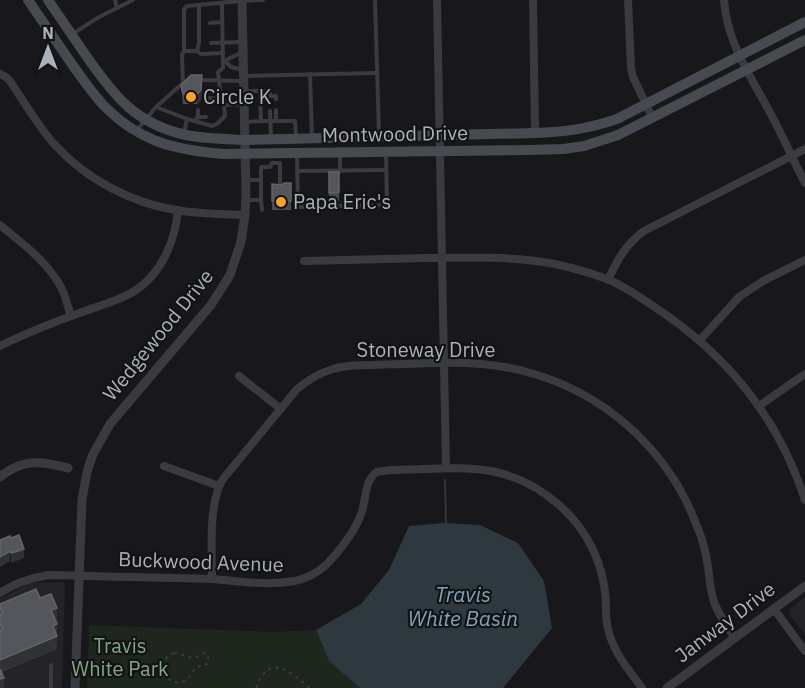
<svg xmlns="http://www.w3.org/2000/svg" width="805" height="688" font-family="'IBM Plex Sans',sans-serif">
  <style>
    .built { fill: #242428 }
    .green { fill: #1e261e }
    .water { fill: #2d393f }
    .lines { fill: none; stroke-linecap: round; stroke-linejoin: round }
    .stream { stroke: #2d393f; stroke-width: 2 }
    .path { stroke: #3f4247; stroke-width: 1.5; stroke-dasharray: 3 4.5; stroke-linecap: butt }
    .service { stroke: #393b40; stroke-width: 4 }
    .minor { stroke: #393b40; stroke-width: 8 }
    .tertiary { stroke: #393b40; stroke-width: 9 }
    .secondary { stroke: #474a50; stroke-width: 10 }
    .wall { fill: #494b50 }
    .shaded-wall { fill: #313236 }
    .building { fill: #54565c; stroke: #61646a; stroke-width: 1.5 }
    .poi-dot { fill: #fca02f; stroke: #131316; stroke-width: 2 }
    .labels { text-anchor: middle; stroke-width: 4.5; stroke-linejoin: round; paint-order: stroke }
    .poi-label { font-size: 20px; fill: #aab1bb; stroke: #131316; text-anchor: start }
    .street-label { font-size: 20px; fill: #aab1bb; stroke: #131316 }
    .park-label { font-size: 20px; fill: #82a780; stroke: #131316 }
    .water-label { font-size: 21px; font-style: italic; fill: #7fa3b7; stroke: #131316 }
  </style>
  <rect width="100%" height="100%" fill="#18181a"/>
  <g class="built">
    <polygon points="65,582 62,688 0,688 0,599 29,583"/>
    <polygon points="805,597 805,635 789,614 790,609"/>
  </g>
  <polygon class="green" points="89,625 275,632 316,630 329,661 360,688 87,688"/>
  <polygon class="water" points="444,523 480,525 518,543 544,581 552,628 503,688 360,688 329,661 316,630 361,604 389,570 409,526"/>
  <g class="lines">
    <polyline class="stream" points="445,480 446,525"/>
    <g class="path">
      <path d="M174,653L194,658L204,653L207,654L209,661L207,664L196,667C192,672 190,679 184,681C167,688 162,669 167,657Z"/>
      <path d="M256,688C270,651 289,672 310,688"/>
    </g>
    <g class="service">
      <polyline points="115,0 117,8"/>
      <polyline points="375,0 379,134"/>
      <polyline points="210,23 222,22"/>
      <polyline points="74,33 99,17 133,0"/>
      <polyline points="211,43 243,42"/>
      <polyline points="185,51 197,51 201,54 223,53"/>
      <polyline points="197,51 199,43 199,5"/>
      <polyline points="223,61 225,61 231,67 243,70"/>
      <polyline points="225,61 230,58 243,52"/>
      <polyline points="310,74 312,137"/>
      <polyline points="245,76 376,73"/>
      <polyline points="200,80 243,81"/>
      <path d="M183,83L182,55L184,51V9L187,6C213,4 238,0 263,0"/>
      <polyline points="245,91 260,91 261,121 295,121 296,136"/>
      <polyline points="260,91 270,91 270,96 276,96 276,99"/>
      <polyline points="209,98 221,99"/>
      <polyline points="224,105 245,104"/>
      <polyline points="156,107 187,119 212,126 217,124 225,116 224,105 221,99 218,72 223,68 222,4"/>
      <polyline points="276,110 276,121"/>
      <polyline points="270,111 271,138"/>
      <polyline points="198,117 206,117"/>
      <polyline points="195,121 198,117 198,110"/>
      <polyline points="246,122 261,121"/>
      <polyline points="137,130 156,107 184,82"/>
      <polyline points="184,133 187,119"/>
      <polyline points="340,153 340,171"/>
      <polyline points="297,154 298,207 387,205 386,153"/>
      <polyline points="297,171 386,170"/>
      <polyline points="247,180 261,180 261,167 270,167 272,163 280,163 280,188"/>
      <polyline points="247,200 261,200 261,180"/>
      <polyline points="261,200 262,210"/>
      <polyline points="51,688 51,665"/>
    </g>
    <g class="minor">
      <polyline points="437,0 446,468"/>
      <polyline points="533,0 535,133"/>
      <polyline points="628,0 631,68 633,77 652,117"/>
      <path d="M724,0C727,45 754,81 774,120C785,141 794,162 805,183"/>
      <path d="M0,74L6,77L10,81C24,102 38,126 55,145C86,179 131,203 176,210C199,214 223,214 245,215"/>
      <path d="M0,225C23,244 48,262 62,289C66,298 68,307 71,316"/>
      <path d="M304,261C345,260 386,259 427,258C463,258 500,256 536,261C560,264 585,271 607,279C627,287 647,302 665,314C732,361 780,422 805,500"/>
      <path d="M608,280C618,259 625,245 644,231L805,149"/>
      <polyline points="700,340 739,297 763,281 805,260"/>
      <path d="M0,346C28,332 57,321 85,311C101,305 118,301 133,292C161,275 175,242 178,210"/>
      <polyline points="239,376 281,409"/>
      <polyline points="759,406 805,374"/>
      <polyline points="164,466 219,486"/>
      <path d="M212,579C212,551 208,503 223,479L297,389C308,380 319,373 333,369C345,365 360,365 373,365C393,364 412,364 432,363C464,362 496,363 527,372C603,392 668,449 696,524C702,537 706,553 708,567C710,581 710,594 716,607C721,618 728,628 735,638"/>
      <path d="M0,593C15,583 30,578 48,575C77,575 106,577 135,577C160,578 186,578 212,579C239,581 267,586 294,581C306,579 317,573 326,565C338,553 354,532 360,517C367,502 363,481 377,472C392,469 408,470 423,469C447,468 472,467 496,472C542,483 582,517 598,562C603,576 606,592 606,607C606,614 606,622 608,629C613,652 629,670 642,688"/>
      <polyline points="774,609 805,651"/>
    </g>
    <g class="tertiary">
      <path d="M0,477C23,458 42,461 68,468"/>
      <polyline points="75,688 82,499 87,472 93,454 110,424 211,305 230,275 241,242 245,215 246,195 242,0"/>
      <polyline points="667,688 805,586"/>
    </g>
    <g class="secondary">
      <path d="M28,0C41,19 54,38 67,57C93,94 111,123 156,141C177,149 200,152 223,154L530,150L563,149L584,146L618,135L805,40"/>
      <path d="M48,0C61,19 74,38 87,57C115,97 136,124 186,135C206,139 226,139 246,140L535,133C566,132 587,129 617,119L805,22"/>
    </g>
  </g>
  <g class="wall">
    <polygon points="202,84 201,100 197,104 183,104 181,85"/>
    <rect x="329" y="172" width="10" height="30"/>
    <polygon points="291,183 291,210 272,210 272,184 281,185"/>
    <polygon points="40,598 57,620 56,621 57,624 57,649 1,672 4,688 0,688 0,604"/>
  </g>
  <g class="shaded-wall">
    <polygon points="202,75 201,100 197,104 197,94"/>
    <polygon points="24,549 24,558 11,563 11,553"/>
    <polygon points="10,551 10,561 0,567 0,557"/>
    <polygon points="57,608 57,620 51,623 51,610"/>
    <polygon points="57,624 57,649 0,672 0,660"/>
    <polygon points="4,678 4,688 0,688 0,679"/>
  </g>
  <g class="building">
    <polygon points="191,75 202,75 201,90 197,94 183,94 181,85"/>
    <polygon points="329,172 339,172 339,192 329,193"/>
    <polygon points="284,183 291,183 291,201 272,201 272,184 281,185"/>
    <polygon points="19,535 24,549 11,553 10,551 0,557 0,540 10,536 11,538"/>
    <polygon points="36,589 40,598 51,594 57,608 51,610 57,624 53,626 57,636 0,660 0,631 3,630 0,623 0,615 3,614 0,607 0,604"/>
    <polygon points="0,669 4,678 0,679"/>
  </g>
  <g class="poi-dot">
    <circle cx="191" cy="97" r="6"/>
    <circle cx="281" cy="202" r="6"/>
  </g>
  <g class="labels">
    <g class="poi-label">
      <text x="203" y="104">Circle K</text>
      <text x="293" y="209">Papa Eric's</text>
    </g>
    <g class="street-label">
      <text transform="translate(395 134) rotate(-1)" y="7">Montwood Drive</text>
      <text transform="translate(158 335) rotate(-51)" y="7">Wedgewood Drive</text>
      <text x="426" y="357">Stoneway Drive</text>
      <text transform="translate(201 562) rotate(2)" y="7">Buckwood Avenue</text>
      <text transform="translate(725 622) rotate(-37)" y="7">Janway Drive</text>
    </g>
    <g class="park-label">
      <text x="120" y="653">Travis<tspan x="120" dy="23">White Park</tspan></text>
    </g>
    <g class="water-label">
      <text x="463" y="602">Travis<tspan x="463" dy="24">White Basin</tspan></text>
    </g>
  </g>
  <g transform="translate(48 48)" stroke="#131316" stroke-width="4.5" paint-order="stroke">
  <path d="M0-4.5L10 22L0 15L-10 22Z" fill="#aab1bb"/>
  <text y="-9" font-size="16" font-weight="bold" text-anchor="middle" fill="#aab1bb">N</text>
  </g>
</svg>
